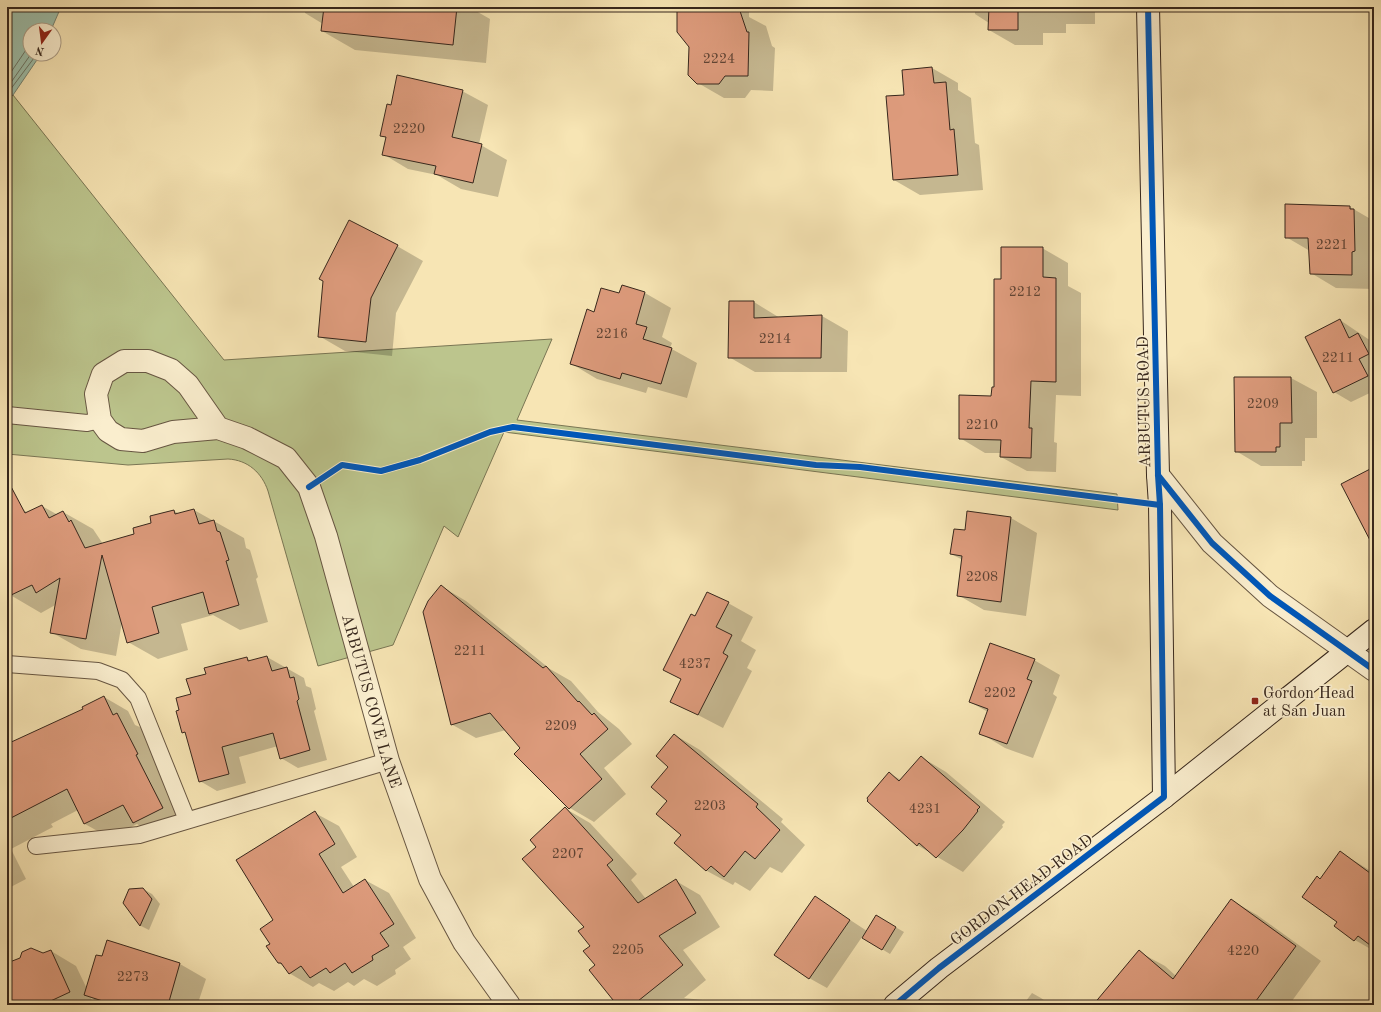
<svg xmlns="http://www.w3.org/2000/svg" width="1381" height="1012" font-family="'Old Standard TT',serif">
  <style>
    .green { fill: #bcc58d; stroke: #7a7654 }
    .water { fill: #9dbfaa; stroke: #748271 }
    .shadow { fill: #0003 }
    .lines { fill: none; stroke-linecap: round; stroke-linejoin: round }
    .shore { stroke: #6a7363; stroke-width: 1 }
    .building { fill: #dd9b7c; stroke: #37271c }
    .service-casing { stroke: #675642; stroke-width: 18 }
    .minor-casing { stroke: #675642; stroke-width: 24 }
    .tertiary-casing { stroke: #675642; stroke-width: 24 }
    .secondary-casing { stroke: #37271c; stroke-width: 24 }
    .service { stroke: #faeece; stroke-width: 16 }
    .minor { stroke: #faeece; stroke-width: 22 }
    .tertiary { stroke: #faeece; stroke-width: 22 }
    .secondary { stroke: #faeece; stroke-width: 22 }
    .cycleway-casing { stroke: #faeece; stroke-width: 8 }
    .cycleway { stroke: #0057b8; stroke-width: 6 }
    .poi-dot { fill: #8f2418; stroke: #faeece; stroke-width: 1.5 }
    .labels { text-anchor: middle; stroke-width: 3.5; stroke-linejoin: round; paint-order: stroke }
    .number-label { font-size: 14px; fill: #604434 }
    .street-label { font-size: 16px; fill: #37271c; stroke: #faeece }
    .poi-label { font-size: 16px; fill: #37271c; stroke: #faeece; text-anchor: start }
  </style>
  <rect width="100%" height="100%" fill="#f7e5b4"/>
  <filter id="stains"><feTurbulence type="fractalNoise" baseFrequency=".005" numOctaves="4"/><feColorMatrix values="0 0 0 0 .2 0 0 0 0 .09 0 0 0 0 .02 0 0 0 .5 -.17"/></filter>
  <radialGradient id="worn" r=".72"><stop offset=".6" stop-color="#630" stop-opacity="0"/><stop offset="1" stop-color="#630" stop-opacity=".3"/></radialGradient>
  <path class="green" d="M13,95L224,360L552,339L517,420L1117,494L1118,510L504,432L458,537L444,526L393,645L318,666L268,491C262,473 248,460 228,459L128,465L7,454V100Z"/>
  <polygon class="water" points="7,7 61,7 51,30 30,30 30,54 41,54 13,95 7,100"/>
  <g class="shadow">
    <polygon points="305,7 469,7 490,19 486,63 355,50 322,31 323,24 305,13"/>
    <polygon points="678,7 749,7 749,17 766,26 772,46 775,48 773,91 751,90 745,98 724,98 698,83"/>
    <polygon points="975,7 1095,7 1095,24 1066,24 1066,33 1043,33 1043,45 1015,45 989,30 989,23 975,14"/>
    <polygon points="932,68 958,83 958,90 971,98 975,143 979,145 983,190 920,195 894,180 905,96"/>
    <polygon points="462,91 488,105 479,144 507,160 498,197 461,189 437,175 408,169 383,154 386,138 382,135 392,106"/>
    <polygon points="1350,207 1374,221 1374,289 1336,288 1311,273 1310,251 1286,237"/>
    <polygon points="397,246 423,261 396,313 392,356 345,351 319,336"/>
    <polygon points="1042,248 1068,263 1068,286 1081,293 1081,396 1056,395 1054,442 1057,443 1056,472 1027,471 1001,457 1001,453 985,453 960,438 992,397 995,388 1002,280"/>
    <polygon points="622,286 645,293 671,308 662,337 672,343 670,348 697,363 687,398 648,387 646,393 597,379 572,364 595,313 620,294"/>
    <polygon points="754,302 780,318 822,316 848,331 847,372 755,372 729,357"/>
    <polygon points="1340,320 1374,343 1374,391 1351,402 1334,392"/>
    <polygon points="1235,378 1291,378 1317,392 1317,438 1305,438 1305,461 1302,461 1302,466 1261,466 1236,451"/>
    <polygon points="42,506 58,515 63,512 93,529 103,544 136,534 174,511 180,514 194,510 244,538 246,548 250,550 258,577 256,579 268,622 240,630 213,615 181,624 188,650 158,659 128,642 122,622 116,656 81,649 51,632 57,604 41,613 12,596 7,599 7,509 22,509 28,513"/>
    <polygon points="968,512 1011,518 1037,533 1026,616 984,610 958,595 963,560 951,554 966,532"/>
    <polygon points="441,586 466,601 550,669 571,681 598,712 619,729 632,744 604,768 626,794 594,822 570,808 506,730 476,738 451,724"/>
    <polygon points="728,603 753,617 741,641 756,650 747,668 752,671 723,728 671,701 682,680 664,670 695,617"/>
    <polygon points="267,657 304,678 306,686 311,688 316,709 314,711 327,760 298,768 281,758 278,746 239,757 246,783 217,791 200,781 187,734 183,732 180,711 207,674 247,658 251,661"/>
    <polygon points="1034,660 1060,675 1053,694 1057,697 1033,758 1005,748 980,733 988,712 970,702"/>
    <polygon points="104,697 128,711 135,725 142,728 186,822 158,837 137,824 110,838 85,824 78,810 51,824 53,827 11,849 26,879 7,889 7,745 85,709"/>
    <polygon points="675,735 700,750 783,819 781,822 805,845 782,873 770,867 750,891 735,882 733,885 707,871 675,843 682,835 668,801 670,766"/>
    <polygon points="921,757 946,772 1005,822 1002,825 1003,827 963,872 917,845 889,773 901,780"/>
    <polygon points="566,809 590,823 637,874 631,880 646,899 676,881 700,895 720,927 683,950 706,980 684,998 703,1000 711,1005 618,1005 596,965 585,927 538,847"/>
    <polygon points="315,813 339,826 357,857 341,867 354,887 365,880 389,893 416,938 403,947 411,959 395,970 396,974 377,986 364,979 354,986 348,982 334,991 319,983 313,987 289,973 285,966 278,963 271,944 275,921"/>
    <polygon points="1340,852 1374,873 1374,951 1355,940 1339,922 1320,880"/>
    <polygon points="143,889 152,894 160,904 149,930 141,926 124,903"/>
    <polygon points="815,897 867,931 876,916 904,932 890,954 862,937 827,988 809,978"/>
    <polygon points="1231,900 1257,915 1321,961 1289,1005 1094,1005 1139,952 1165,966 1176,976"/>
    <polygon points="108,941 180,964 206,979 199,1000 207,1005 103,1005 91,998 94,1005 7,1005 7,964 51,951 76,966 87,989 103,958"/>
    <polygon points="1032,993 1041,998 1051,1005 1023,1005"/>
  </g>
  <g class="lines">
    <g class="shore">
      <polyline points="7,78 30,44"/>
      <polyline points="7,88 31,54"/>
      <polyline points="7,94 37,54"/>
    </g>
  </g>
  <g class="building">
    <polygon points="324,7 457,7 453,45 321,31"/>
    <polygon points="677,7 734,7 740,11 747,32 749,32 748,76 725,76 719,84 697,84 688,75 689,47 677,32"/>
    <polygon points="989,7 1018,7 1018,30 988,30"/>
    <polygon points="932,67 934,83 946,82 950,130 954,129 958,175 893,180 886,96 904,95 902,70"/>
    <polygon points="397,75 463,90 452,137 482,144 473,183 434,174 436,166 382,155 386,137 380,136 387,104 391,105"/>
    <polygon points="1285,204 1350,206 1350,209 1354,209 1355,251 1352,252 1352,275 1310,274 1308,238 1285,238"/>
    <polygon points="349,220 398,245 371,298 366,342 318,337 323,281 319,279"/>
    <polygon points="1001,247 1043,247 1043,277 1056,278 1056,382 1031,381 1029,428 1032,428 1031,458 1000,457 1001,440 959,439 959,395 991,396 992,387 994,387 994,279 1001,279"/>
    <polygon points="622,285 645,292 636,324 647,327 643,339 672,348 661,384 622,373 620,379 570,364 587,309 594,312 601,288 619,293"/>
    <polygon points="729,301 754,301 754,318 822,315 821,358 728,358"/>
    <polygon points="1340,319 1349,338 1358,333 1369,354 1359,359 1368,376 1333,393 1305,337"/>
    <polygon points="1234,377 1291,377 1292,423 1280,423 1280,447 1276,447 1276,452 1235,452"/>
    <polygon points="1374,467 1374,548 1341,484"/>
    <polygon points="7,479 25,513 42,505 49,518 63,511 69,522 71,520 85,548 134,534 133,528 151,523 150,516 174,510 175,514 194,509 199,524 214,520 217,531 220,532 229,560 226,561 239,605 209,614 203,592 152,607 159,633 127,643 102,555 86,639 50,633 60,578 36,593 32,585 7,597"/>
    <polygon points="967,511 1011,517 1001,602 957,596 962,556 950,554 954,529 965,530"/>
    <polygon points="441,585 543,668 546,666 578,702 579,701 592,715 594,713 608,729 580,754 602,779 569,809 514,754 520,748 490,713 451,725 423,612 428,601"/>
    <polygon points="707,592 729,602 716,627 732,635 723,653 728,656 698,715 670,702 681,679 663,670 691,614 695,616"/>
    <polygon points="990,643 1035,659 1027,679 1032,681 1007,744 979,734 988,709 969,702"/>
    <polygon points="267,656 272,671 287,667 290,678 294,677 299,699 297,701 310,750 280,759 273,733 222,747 229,774 199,782 185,732 182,733 176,711 179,710 176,698 191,694 186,679 206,674 204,668 247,657 248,661"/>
    <polygon points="104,696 113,715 117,713 138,754 136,755 163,808 133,823 123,805 84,824 67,789 7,820 7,744 83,709 82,707"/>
    <polygon points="674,734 758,804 756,807 780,830 755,859 745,851 724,877 711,866 706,871 674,843 681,835 656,814 667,801 651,787 668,767 656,756"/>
    <polygon points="921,756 980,807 977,810 978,811 963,830 936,858 919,843 917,846 867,801 868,800 867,798 889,772 899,781"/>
    <polygon points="565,807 613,860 607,865 638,903 676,879 696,913 659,936 683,965 633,1005 617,1005 589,970 595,965 583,951 590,946 578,931 584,927 522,859 536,847 530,840"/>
    <polygon points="315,811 335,844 319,854 343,893 365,879 394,924 380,933 389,946 372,956 373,960 352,973 345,963 330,973 326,968 310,978 301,966 289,974 281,963 278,963 266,946 270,944 260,929 273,920 236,860"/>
    <polygon points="1340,851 1374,876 1374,948 1358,936 1354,941 1334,926 1337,922 1302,897 1317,876 1320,879"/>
    <polygon points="143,888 152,899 140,926 123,903 129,889"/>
    <polygon points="815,896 850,920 809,979 774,955"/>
    <polygon points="1231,899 1296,946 1253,1005 1093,1005 1139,950 1173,979"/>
    <polygon points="876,915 896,927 882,950 862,938"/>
    <polygon points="107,940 180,963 168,1005 115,1005 84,995 96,955 102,956"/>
    <polygon points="31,948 43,953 51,950 70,992 42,1005 7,1005 7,963 20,958 22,952"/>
  </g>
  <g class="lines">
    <g class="service-casing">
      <g id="service">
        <polyline points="7,415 87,423 100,420"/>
        <polyline points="7,664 98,671 122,680 138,698 187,820"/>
        <polyline points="36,846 139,835 388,761"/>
      </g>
    </g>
    <g class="minor-casing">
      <g id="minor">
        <path id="s1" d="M218,428L188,385L171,370L148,361H124L103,374L96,394L100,420L108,431L121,439L143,441L173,432L218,428L247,438L286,458L309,487L326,536L388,761L430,879L464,942L509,1005"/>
      </g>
    </g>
    <g class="tertiary-casing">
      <polyline id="tertiary" points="1158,475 1212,543 1270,596 1374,670"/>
    </g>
    <g class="secondary-casing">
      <g id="secondary">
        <polyline points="1148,7 1158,475 1160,505 1164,797"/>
        <polyline points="895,1005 939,968 1164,797 1374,630"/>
      </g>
    </g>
    <use href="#service" class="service"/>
    <use href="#minor" class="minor"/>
    <use href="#tertiary" class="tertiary"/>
    <use href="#secondary" class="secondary"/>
    <g class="cycleway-casing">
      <g id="cycleway">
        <polyline points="1158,475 1212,543 1270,596 1374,670"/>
        <polyline points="309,487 342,465 381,471 420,460 490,432 513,427 816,465 860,467 1160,505"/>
        <polyline points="895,1005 939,968 1164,797 1160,505 1158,475 1148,7"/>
      </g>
    </g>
    <use href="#cycleway" class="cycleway"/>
  </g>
  <rect class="poi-dot" x="1251" y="697" width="8" height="8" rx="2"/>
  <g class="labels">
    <g class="number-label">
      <text x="719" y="63">2224</text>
      <text x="409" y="133">2220</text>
      <text x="1332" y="249">2221</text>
      <text x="1025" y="296">2212</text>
      <text x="612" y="338">2216</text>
      <text x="775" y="343">2214</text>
      <text x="1338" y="362">2211</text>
      <text x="1263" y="408">2209</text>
      <text x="982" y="429">2210</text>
      <text x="982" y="581">2208</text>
      <text x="470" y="655">2211</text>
      <text x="695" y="668">4237</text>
      <text x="1000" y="697">2202</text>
      <text x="561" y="730">2209</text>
      <text x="710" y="810">2203</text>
      <text x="925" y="813">4231</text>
      <text x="568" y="858">2207</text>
      <text x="628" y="954">2205</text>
      <text x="1243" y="955">4220</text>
      <text x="133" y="981">2273</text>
    </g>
    <g class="street-label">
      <text transform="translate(1143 402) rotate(-91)" y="6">ARBUTUS ROAD</text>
      <text dy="6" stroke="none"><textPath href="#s1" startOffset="658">ARBUTUS COVE LANE</textPath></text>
      <text transform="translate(1021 889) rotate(-37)" y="6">GORDON HEAD ROAD</text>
    </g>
    <g class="poi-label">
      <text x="1263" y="698">Gordon Head<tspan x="1263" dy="18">at San Juan</tspan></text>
    </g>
  </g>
  <rect width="1381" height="1012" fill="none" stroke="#f7e5b4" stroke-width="24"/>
  <rect x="8" y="8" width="1365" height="996" fill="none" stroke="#37271c" stroke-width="2"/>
  <rect x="12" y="12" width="1357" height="988" fill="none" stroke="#37271c"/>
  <g transform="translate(42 42) rotate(194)"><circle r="19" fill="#faeece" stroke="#ac9e87"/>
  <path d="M0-3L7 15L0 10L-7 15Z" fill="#8f2418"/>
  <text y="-6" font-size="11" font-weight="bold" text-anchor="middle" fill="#37271c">N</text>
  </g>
  <rect width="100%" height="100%" filter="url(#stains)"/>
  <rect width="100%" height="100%" fill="url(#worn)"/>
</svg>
